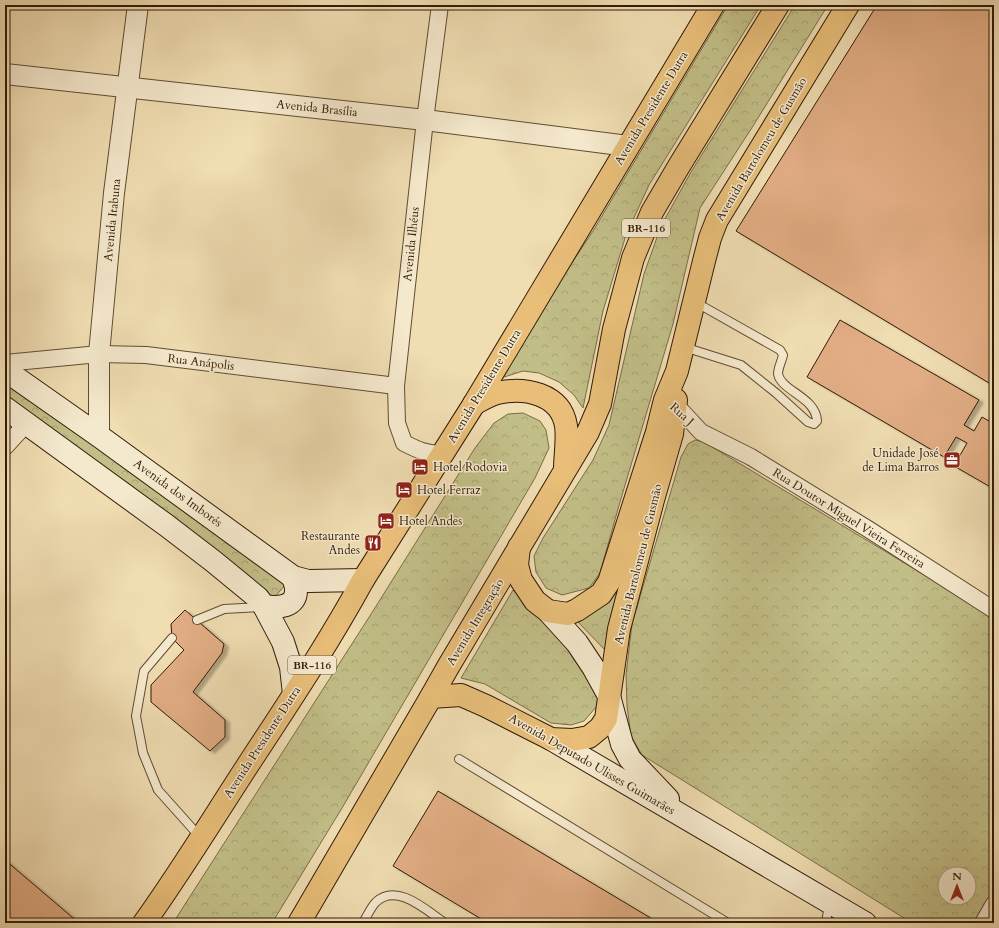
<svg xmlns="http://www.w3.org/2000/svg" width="999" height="928" font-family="Cardo,serif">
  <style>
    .forest { fill: url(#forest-crowns); stroke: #7a6c47; fill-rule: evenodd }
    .building { fill: #e2ad84; stroke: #311b07; filter: url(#shadow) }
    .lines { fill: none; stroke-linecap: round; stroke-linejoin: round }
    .service-casing { stroke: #614c32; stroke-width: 10 }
    .minor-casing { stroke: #614c32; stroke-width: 18 }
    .tertiary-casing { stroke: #614c32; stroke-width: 22 }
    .secondary-casing { stroke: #311b07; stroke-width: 24 }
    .primary-casing { stroke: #311b07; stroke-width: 24 }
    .trunk-casing { stroke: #311b07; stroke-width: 24 }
    .service { stroke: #f5e9cd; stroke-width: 8 }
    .minor { stroke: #f5e9cd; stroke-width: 16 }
    .tertiary { stroke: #f5e9cd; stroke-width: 20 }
    .secondary { stroke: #f5e9cd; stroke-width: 22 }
    .primary { stroke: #e8be79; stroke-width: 22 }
    .trunk { stroke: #e8be79; stroke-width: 22 }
    .labels { text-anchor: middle; stroke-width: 3; stroke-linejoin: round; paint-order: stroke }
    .shield { fill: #f5e9cd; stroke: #6c5942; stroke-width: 1 }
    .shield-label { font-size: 11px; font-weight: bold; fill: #311b07 }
    .street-label { font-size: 12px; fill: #311b07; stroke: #f5e9cd }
    .poi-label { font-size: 12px; fill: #311b07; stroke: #f5e9cd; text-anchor: start }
  </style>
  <defs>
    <pattern id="forest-crowns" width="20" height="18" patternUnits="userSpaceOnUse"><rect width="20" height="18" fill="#c2be87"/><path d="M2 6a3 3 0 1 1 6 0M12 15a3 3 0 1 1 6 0" fill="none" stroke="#a7a373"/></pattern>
    <filter id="shadow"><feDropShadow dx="4.5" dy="2.5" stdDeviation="1" flood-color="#0004"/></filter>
  </defs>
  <rect width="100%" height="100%" fill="#f0ddb2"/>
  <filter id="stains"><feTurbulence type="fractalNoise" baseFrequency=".005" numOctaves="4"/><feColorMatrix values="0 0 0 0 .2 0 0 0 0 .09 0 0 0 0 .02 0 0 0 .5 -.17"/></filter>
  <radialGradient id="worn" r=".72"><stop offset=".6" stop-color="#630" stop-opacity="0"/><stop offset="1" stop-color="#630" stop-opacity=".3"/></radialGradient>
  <g class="forest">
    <polygon points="728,5 761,5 649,185 626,235 603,311 583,408 574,395 559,382 539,373 523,371 501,378 544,305 593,231"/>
    <polygon points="795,5 828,5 753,126 700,208 673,324 620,502 600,573 589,588 562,595 546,588 536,572 534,556 543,538 593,460 609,425 644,274 661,226 691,172"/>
    <polygon points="5,377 285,585 274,598 5,398"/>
    <polygon points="523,413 540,421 546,430 549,448 535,478 342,808 272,923 173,923 373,611 475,448 494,423 508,414"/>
    <path d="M695,440L704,442L994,617V889L973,923H912L642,755L631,736L627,706L626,674L632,624L681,457L688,444ZM945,874H969V898H945Z"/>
    <polygon points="619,586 606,651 578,622"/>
    <polygon points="513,590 596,679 601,695 597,706 584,721 571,725 551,723 485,684 461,678"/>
  </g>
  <g class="building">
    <polygon points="877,5 994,5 994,386 736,231"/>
    <polygon points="840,320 979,400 964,425 974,431 982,417 994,424 994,489 954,466 967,443 956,437 944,457 807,377"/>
    <polygon points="185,610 224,644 222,653 193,692 225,720 225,737 210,751 151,702 151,685 184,650 172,638 171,624"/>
    <polygon points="438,791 659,923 488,923 393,866"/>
    <polygon points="5,860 79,923 5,923"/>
  </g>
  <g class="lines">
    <g class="service-casing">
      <g id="service">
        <path d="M684,347L741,365L776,393L808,422L814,424L817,421C816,397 781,391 778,374C778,367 782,361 783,355L780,350L695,302"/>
        <polyline points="197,620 224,609 262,607"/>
        <polyline points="172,638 144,671 136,716 143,753 158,790 200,837"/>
        <polyline points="459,759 728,923"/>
        <path d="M363,923C367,916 371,907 376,902C397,882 427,911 445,923"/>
        <polyline points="826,923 829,904"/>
      </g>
    </g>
    <g class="minor-casing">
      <g id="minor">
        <path d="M440,5L425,120L396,386L397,423L404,443C418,450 426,454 442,454"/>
        <polyline points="5,363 99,354 146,355 396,386"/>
        <polyline points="668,401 676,405 701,432 751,457 868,529 994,610"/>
        <polyline points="5,447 27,423"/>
        <polyline points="983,923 994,904"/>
      </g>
    </g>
    <g class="tertiary-casing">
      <g id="tertiary">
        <polyline points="5,74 425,120 628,146"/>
        <polyline points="99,436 99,354 114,193 138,5"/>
      </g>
    </g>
    <g class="secondary-casing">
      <g id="secondary">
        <polyline points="5,370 99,436 293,577 308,581 363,580"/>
        <polyline points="5,408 166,525 213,561 258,598 264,606 283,642 291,667 294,694"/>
        <path d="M264,606C277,608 297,608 296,589C296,585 294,581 293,577"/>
        <polyline points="548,611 577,643 593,667 609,696 622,744 630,759 668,799"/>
        <polyline points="551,739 865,923"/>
      </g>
    </g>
    <g class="primary-casing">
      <g id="primary">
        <polyline points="519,547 517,565 521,580 535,601 548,611 568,614 577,610 601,594 609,582 657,432 665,400 677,371 704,261 710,238 717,220 848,5"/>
        <polyline points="431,697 461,695 486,706 551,739 572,740 589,737 600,728 606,719 619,629 653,500 672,434 676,400"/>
      </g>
    </g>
    <g class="trunk-casing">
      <g id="trunk">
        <path d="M474,404C481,400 489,395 497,393C524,387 561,393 566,426C568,438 565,456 565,469"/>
        <path d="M144,923C179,874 211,822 244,771C285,708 327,646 363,580L474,404L713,5"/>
        <polyline points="299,923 431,697 448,667 588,432 600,404 614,329 633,258 652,212 679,166 778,5"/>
      </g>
    </g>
    <use href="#service" class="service"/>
    <use href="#minor" class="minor"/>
    <use href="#tertiary" class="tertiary"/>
    <use href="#secondary" class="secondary"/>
    <use href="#primary" class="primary"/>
    <use href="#trunk" class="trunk"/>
  </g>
  <defs>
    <g id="office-square" transform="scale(0.9)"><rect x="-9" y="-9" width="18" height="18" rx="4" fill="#8f2418" stroke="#f5e9cd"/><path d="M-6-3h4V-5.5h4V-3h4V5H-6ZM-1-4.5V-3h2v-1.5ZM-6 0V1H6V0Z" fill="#fff"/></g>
    <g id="hotel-square" transform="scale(0.9)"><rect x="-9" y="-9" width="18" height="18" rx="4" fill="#8f2418" stroke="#f5e9cd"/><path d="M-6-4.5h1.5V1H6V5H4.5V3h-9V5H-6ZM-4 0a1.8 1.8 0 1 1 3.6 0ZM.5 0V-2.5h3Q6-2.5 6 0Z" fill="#fff"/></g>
    <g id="restaurant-square" transform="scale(0.9)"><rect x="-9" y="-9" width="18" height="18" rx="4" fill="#8f2418" stroke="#f5e9cd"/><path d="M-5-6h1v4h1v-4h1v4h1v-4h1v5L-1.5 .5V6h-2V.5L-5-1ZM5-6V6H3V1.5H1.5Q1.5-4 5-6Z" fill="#fff"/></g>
  </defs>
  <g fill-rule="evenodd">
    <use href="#office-square" x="952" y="460"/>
    <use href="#hotel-square" x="420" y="467"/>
    <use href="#hotel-square" x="404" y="490"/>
    <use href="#hotel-square" x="386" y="521"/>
    <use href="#restaurant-square" x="373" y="543"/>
  </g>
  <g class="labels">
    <g class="shield">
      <rect x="622" y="219" width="48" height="18" rx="3"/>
      <rect x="288" y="656" width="48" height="18" rx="3"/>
    </g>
    <g class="shield-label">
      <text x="646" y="232">BR-116</text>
      <text x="312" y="669">BR-116</text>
    </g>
    <g class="street-label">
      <text transform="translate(317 108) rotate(6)" y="4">Avenida Brasília</text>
      <text transform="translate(651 108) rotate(-59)" y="4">Avenida Presidente Dutra</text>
      <text transform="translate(761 149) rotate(-59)" y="4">Avenida Bartolomeu de Gusmão</text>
      <text transform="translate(112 220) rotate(-84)" y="4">Avenida Itabuna</text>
      <text transform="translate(411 244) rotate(-84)" y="4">Avenida Ilhéus</text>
      <text transform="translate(201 362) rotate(7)" y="4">Rua Anápolis</text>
      <text transform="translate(484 386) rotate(-59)" y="4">Avenida Presidente Dutra</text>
      <text transform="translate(682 414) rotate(42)" y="4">Rua J</text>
      <text transform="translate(178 493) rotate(36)" y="4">Avenida dos Imborés</text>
      <text transform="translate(849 518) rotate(32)" y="4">Rua Doutor Miguel Vieira Ferreira</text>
      <text transform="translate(638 564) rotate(-76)" y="4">Avenida Bartolomeu de Gusmão</text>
      <text transform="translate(475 622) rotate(-59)" y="4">Avenida Integração</text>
      <text transform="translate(262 742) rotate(-57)" y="4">Avenida Presidente Dutra</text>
      <text transform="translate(592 764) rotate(30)" y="4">Avenida Deputado Ulisses Guimarães</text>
    </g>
    <g class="poi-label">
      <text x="939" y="457" text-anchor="end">Unidade José<tspan x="939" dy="14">de Lima Barros</tspan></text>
      <text x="433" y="471">Hotel Rodovia</text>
      <text x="417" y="494">Hotel Ferraz</text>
      <text x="399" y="525">Hotel Andes</text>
      <text x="360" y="540" text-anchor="end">Restaurante<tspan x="360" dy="14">Andes</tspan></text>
    </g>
  </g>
  <rect width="999" height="928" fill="none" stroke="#f0ddb2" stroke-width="20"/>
  <rect x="6" y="6" width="987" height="916" fill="none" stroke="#311b07" stroke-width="2"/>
  <rect x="10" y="10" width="979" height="908" fill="none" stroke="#311b07"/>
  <g transform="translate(957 886)"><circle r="19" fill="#f5e9cd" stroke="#a7977e"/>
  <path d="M0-3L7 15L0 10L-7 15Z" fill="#8f2418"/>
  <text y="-6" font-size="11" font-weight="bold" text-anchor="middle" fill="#311b07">N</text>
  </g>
  <rect width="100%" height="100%" filter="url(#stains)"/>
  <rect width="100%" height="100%" fill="url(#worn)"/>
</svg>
